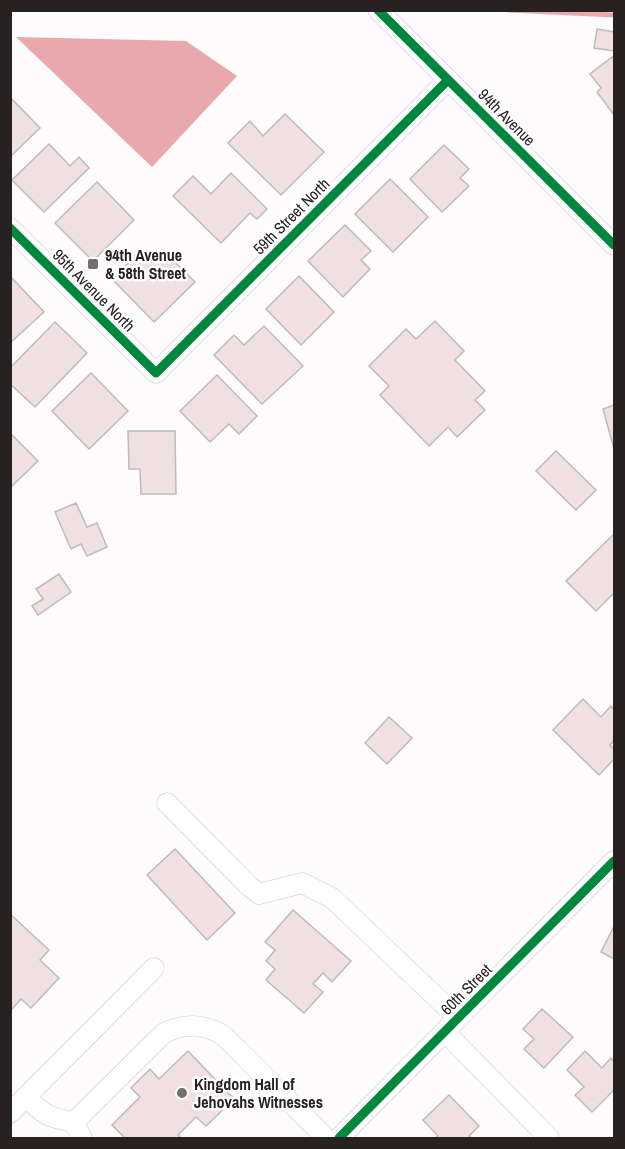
<svg xmlns="http://www.w3.org/2000/svg" width="625" height="1149" font-family="'Archivo Narrow',sans-serif">
  <style>
    .water { fill: #e9a8ad }
    .lines { fill: none; stroke-linecap: round; stroke-linejoin: round }
    .stream { stroke: #e9a8ad; stroke-width: 5 }
    .building { fill: #f0e0e1; stroke: #bebbbb; stroke-width: 1.5 }
    .minor-casing { stroke: #ccc8c8; stroke-width: 21 }
    .minor { stroke: #fffefe; stroke-width: 20 }
    .cycleway-casing { stroke: #fff; stroke-width: 13 }
    .cycleway { stroke: #00873e; stroke-width: 9 }
    .poi-dot { fill: #736d6d; stroke: #fff; stroke-width: 2 }
    .labels { text-anchor: middle; stroke-width: 5; stroke-linejoin: round; paint-order: stroke }
    .street-label { font-size: 16px; fill: #282121; stroke: #fff }
    .poi-label { font-size: 16px; font-weight: bold; fill: #282121; stroke: #fff; text-anchor: start }
  </style>
  <rect width="100%" height="100%" fill="#fdfbfb"/>
  <polygon class="water" points="16,37 186,41 237,76 152,167"/>
  <g class="lines">
    <polyline class="stream" points="509,10 614,15"/>
  </g>
  <g class="building">
    <polygon points="597,29 614,32 614,51 594,48"/>
    <polygon points="612,57 614,60 614,115 597,92 601,88 590,74"/>
    <polygon points="10,97 40,128 10,157"/>
    <polygon points="285,114 324,152 281,195 228,143 250,121 263,136"/>
    <polygon points="49,144 70,166 79,157 89,168 44,212 12,180"/>
    <polygon points="444,145 469,169 460,178 469,186 442,212 410,179"/>
    <polygon points="231,173 267,209 257,219 250,213 221,243 173,196 193,176 211,194"/>
    <polygon points="390,179 428,217 393,252 355,214"/>
    <polygon points="97,182 134,220 93,261 55,223"/>
    <polygon points="345,225 371,251 361,260 370,269 343,297 308,261"/>
    <polygon points="142,249 153,260 163,250 195,282 154,322 112,279"/>
    <polygon points="10,276 44,312 10,343"/>
    <polygon points="299,276 334,312 301,345 266,309"/>
    <polygon points="435,321 464,351 455,360 485,391 475,400 485,410 457,437 448,427 429,446 380,395 389,386 369,366 406,329 416,339"/>
    <polygon points="55,322 87,353 35,407 10,384 10,368"/>
    <polygon points="264,326 303,366 262,404 214,355 234,335 244,345"/>
    <polygon points="91,373 128,411 89,449 52,411"/>
    <polygon points="217,375 257,416 239,434 229,424 210,442 180,411"/>
    <polygon points="614,405 614,449 603,409"/>
    <polygon points="128,431 175,431 176,494 141,494 140,469 129,469"/>
    <polygon points="10,433 38,461 12,486 10,484"/>
    <polygon points="556,451 596,490 576,510 536,471"/>
    <polygon points="76,503 87,527 97,523 107,547 87,556 81,544 71,549 55,512"/>
    <polygon points="614,534 614,593 596,611 566,581"/>
    <polygon points="59,574 71,592 38,615 32,606 43,599 36,589"/>
    <polygon points="583,699 601,717 611,706 614,710 614,740 610,745 614,750 614,759 599,775 553,730"/>
    <polygon points="389,717 412,738 387,764 365,743"/>
    <polygon points="175,849 235,913 207,940 147,875"/>
    <polygon points="293,910 351,961 332,982 323,973 313,984 323,992 304,1013 266,980 275,969 266,961 275,950 265,942"/>
    <polygon points="10,914 49,950 40,960 59,978 31,1008 21,999 12,1009 10,1007"/>
    <polygon points="614,926 614,959 601,952"/>
    <polygon points="542,1009 573,1037 544,1068 524,1049 534,1039 523,1029"/>
    <polygon points="188,1051 234,1099 206,1126 196,1117 178,1135 181,1138 125,1138 112,1125 140,1097 131,1088 150,1069 159,1079"/>
    <polygon points="585,1051 602,1068 611,1058 614,1062 614,1090 592,1112 575,1095 584,1087 567,1070"/>
    <polygon points="449,1095 479,1126 469,1136 472,1138 435,1138 438,1136 423,1120"/>
  </g>
  <g class="lines">
    <g class="minor-casing">
      <g id="minor">
        <polyline points="378,10 614,245"/>
        <polyline points="10,228 156,373 448,80"/>
        <polyline points="167,803 249,886 259,894 302,883 332,898 458,1018"/>
        <polyline points="445,1032 549,1138"/>
        <polyline points="26,1097 154,968"/>
        <path d="M10,1113L26,1097C44,1115 49,1118 74,1122L164,1033C185,1023 204,1023 224,1036L326,1138"/>
        <polyline points="74,1122 82,1138"/>
        <polyline points="339,1138 614,861"/>
      </g>
    </g>
    <use href="#minor" class="minor"/>
    <g class="cycleway-casing">
      <g id="cycleway">
        <polyline points="378,10 614,245"/>
        <polyline points="10,228 156,373 448,80"/>
        <polyline points="339,1138 614,861"/>
      </g>
    </g>
    <use href="#cycleway" class="cycleway"/>
  </g>
  <g class="poi-dot">
    <rect x="87" y="258" width="12" height="12" rx="3"/>
    <circle cx="182" cy="1093" r="6"/>
  </g>
  <g class="labels">
    <g class="street-label">
      <text transform="translate(507 117) rotate(45)" y="6">94th Avenue</text>
      <text transform="translate(291 216) rotate(-45)" y="6">59th Street North</text>
      <text transform="translate(94 290) rotate(45)" y="6">95th Avenue North</text>
      <text transform="translate(466 989) rotate(-45)" y="6">60th Street</text>
    </g>
    <g class="poi-label">
      <text x="105" y="261">94th Avenue<tspan x="105" dy="18">&amp; 58th Street</tspan></text>
      <text x="194" y="1090">Kingdom Hall of<tspan x="194" dy="18">Jehovahs Witnesses</tspan></text>
    </g>
  </g>
  <rect width="625" height="1149" fill="none" stroke="#282121" stroke-width="24"/>
</svg>
